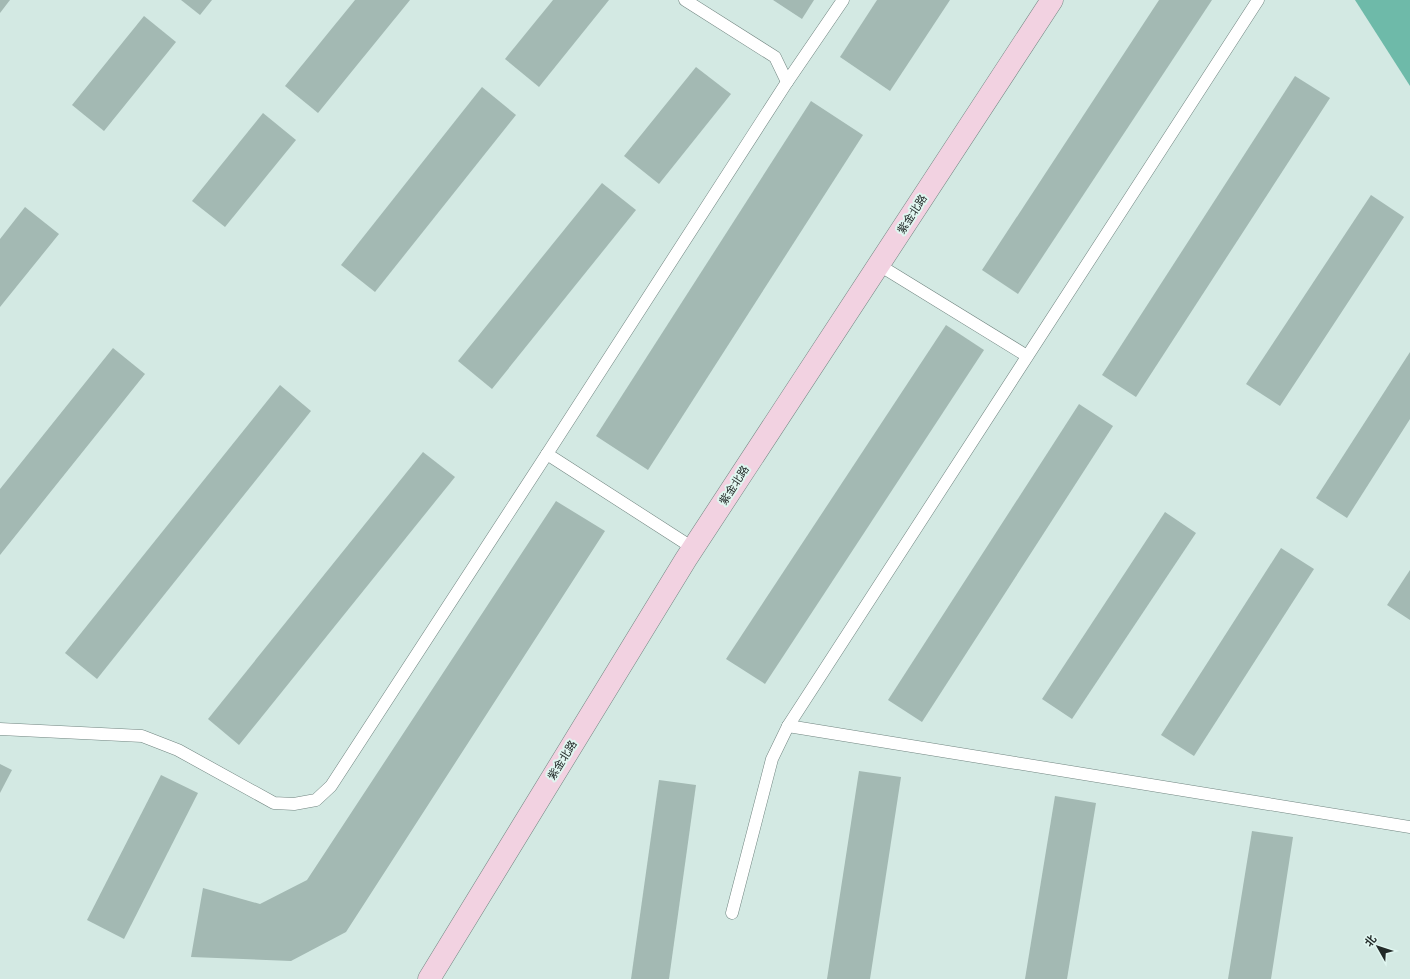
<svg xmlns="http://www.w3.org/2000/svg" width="1410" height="979" font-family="'Roboto Condensed','Noto Sans SC',sans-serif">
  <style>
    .water { fill: #6ebaa9 }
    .building { fill: #a3b9b3 }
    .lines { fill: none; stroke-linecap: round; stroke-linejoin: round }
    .lane-casing { stroke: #718580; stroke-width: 13 }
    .secondary-casing { stroke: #718580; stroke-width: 23 }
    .lane { stroke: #fff; stroke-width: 12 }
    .secondary { stroke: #f2d2e1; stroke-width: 22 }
    .labels { text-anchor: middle; stroke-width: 4; stroke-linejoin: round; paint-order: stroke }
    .street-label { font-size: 11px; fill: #222a28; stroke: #e0f6f0 }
  </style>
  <rect width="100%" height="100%" fill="#d3e9e3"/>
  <polygon class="water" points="1355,0 1410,0 1410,86"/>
  <g class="building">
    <polygon points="0,0 10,0 0,13"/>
    <polygon points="181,0 212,0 200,15"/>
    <polygon points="355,0 410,0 318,113 285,86"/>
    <polygon points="553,0 609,0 539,87 505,59"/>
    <polygon points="773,0 814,0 802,19"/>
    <polygon points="877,0 950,0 890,91 840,57"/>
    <polygon points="1159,0 1212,0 1018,294 982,270"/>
    <polygon points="144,16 176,42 104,131 72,105"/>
    <polygon points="696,67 731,94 659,184 624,156"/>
    <polygon points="1295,76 1330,98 1136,397 1102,375"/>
    <polygon points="482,87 516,115 375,292 341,265"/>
    <polygon points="811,101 863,135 648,470 596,436"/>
    <polygon points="263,113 296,140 225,227 192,201"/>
    <polygon points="602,183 636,210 492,389 458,361"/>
    <polygon points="1371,195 1404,217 1280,406 1246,384"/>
    <polygon points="25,207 59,234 0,307 0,239"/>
    <polygon points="946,325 984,350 765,684 726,659"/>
    <polygon points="113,348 145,374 0,555 0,489"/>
    <polygon points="1410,352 1410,419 1347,518 1316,498"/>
    <polygon points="280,385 311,411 97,679 65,653"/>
    <polygon points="1079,404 1113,426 922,722 888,700"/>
    <polygon points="423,452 455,477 239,745 208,719"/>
    <polygon points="556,501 605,531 346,932 291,961 191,957 203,888 260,904 307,880"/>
    <polygon points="1165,512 1196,533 1072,719 1042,699"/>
    <polygon points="1281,548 1314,569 1194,756 1161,735"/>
    <polygon points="1410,570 1410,620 1387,605"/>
    <polygon points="0,764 12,770 0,793"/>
    <polygon points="859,771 901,777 870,979 827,979"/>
    <polygon points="161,775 198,793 124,939 87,920"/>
    <polygon points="659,780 696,785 669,979 631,979"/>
    <polygon points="1055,796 1096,803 1067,979 1025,979"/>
    <polygon points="1252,831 1293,837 1271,979 1228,979"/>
  </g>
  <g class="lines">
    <g class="lane-casing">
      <g id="lane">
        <polyline points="685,0 775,57 787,82"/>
        <polyline points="879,265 1027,356"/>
        <polyline points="547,454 693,548"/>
        <polyline points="788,726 1410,827"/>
        <polyline points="0,729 142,736 178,750 274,803 294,804 316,800 331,786 547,454 787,82 843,0"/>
        <polyline points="732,913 772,759 788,726 1258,0"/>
      </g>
    </g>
    <g class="secondary-casing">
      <polyline id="secondary" points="429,979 686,559 1052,0"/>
    </g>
    <use href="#lane" class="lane"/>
    <use href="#secondary" class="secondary"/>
  </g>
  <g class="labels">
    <g class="street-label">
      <text transform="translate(912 214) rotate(-57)" y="4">紫金北路</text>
      <text transform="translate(734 485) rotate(-57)" y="4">紫金北路</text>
      <text transform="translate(562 760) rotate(-58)" y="4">紫金北路</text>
    </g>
  </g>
  <g transform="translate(1378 947) rotate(309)" stroke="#e0f6f0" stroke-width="3" paint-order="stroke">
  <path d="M0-3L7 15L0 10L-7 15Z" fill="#222a28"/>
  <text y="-6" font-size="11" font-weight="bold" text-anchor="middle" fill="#222a28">北</text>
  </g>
</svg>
